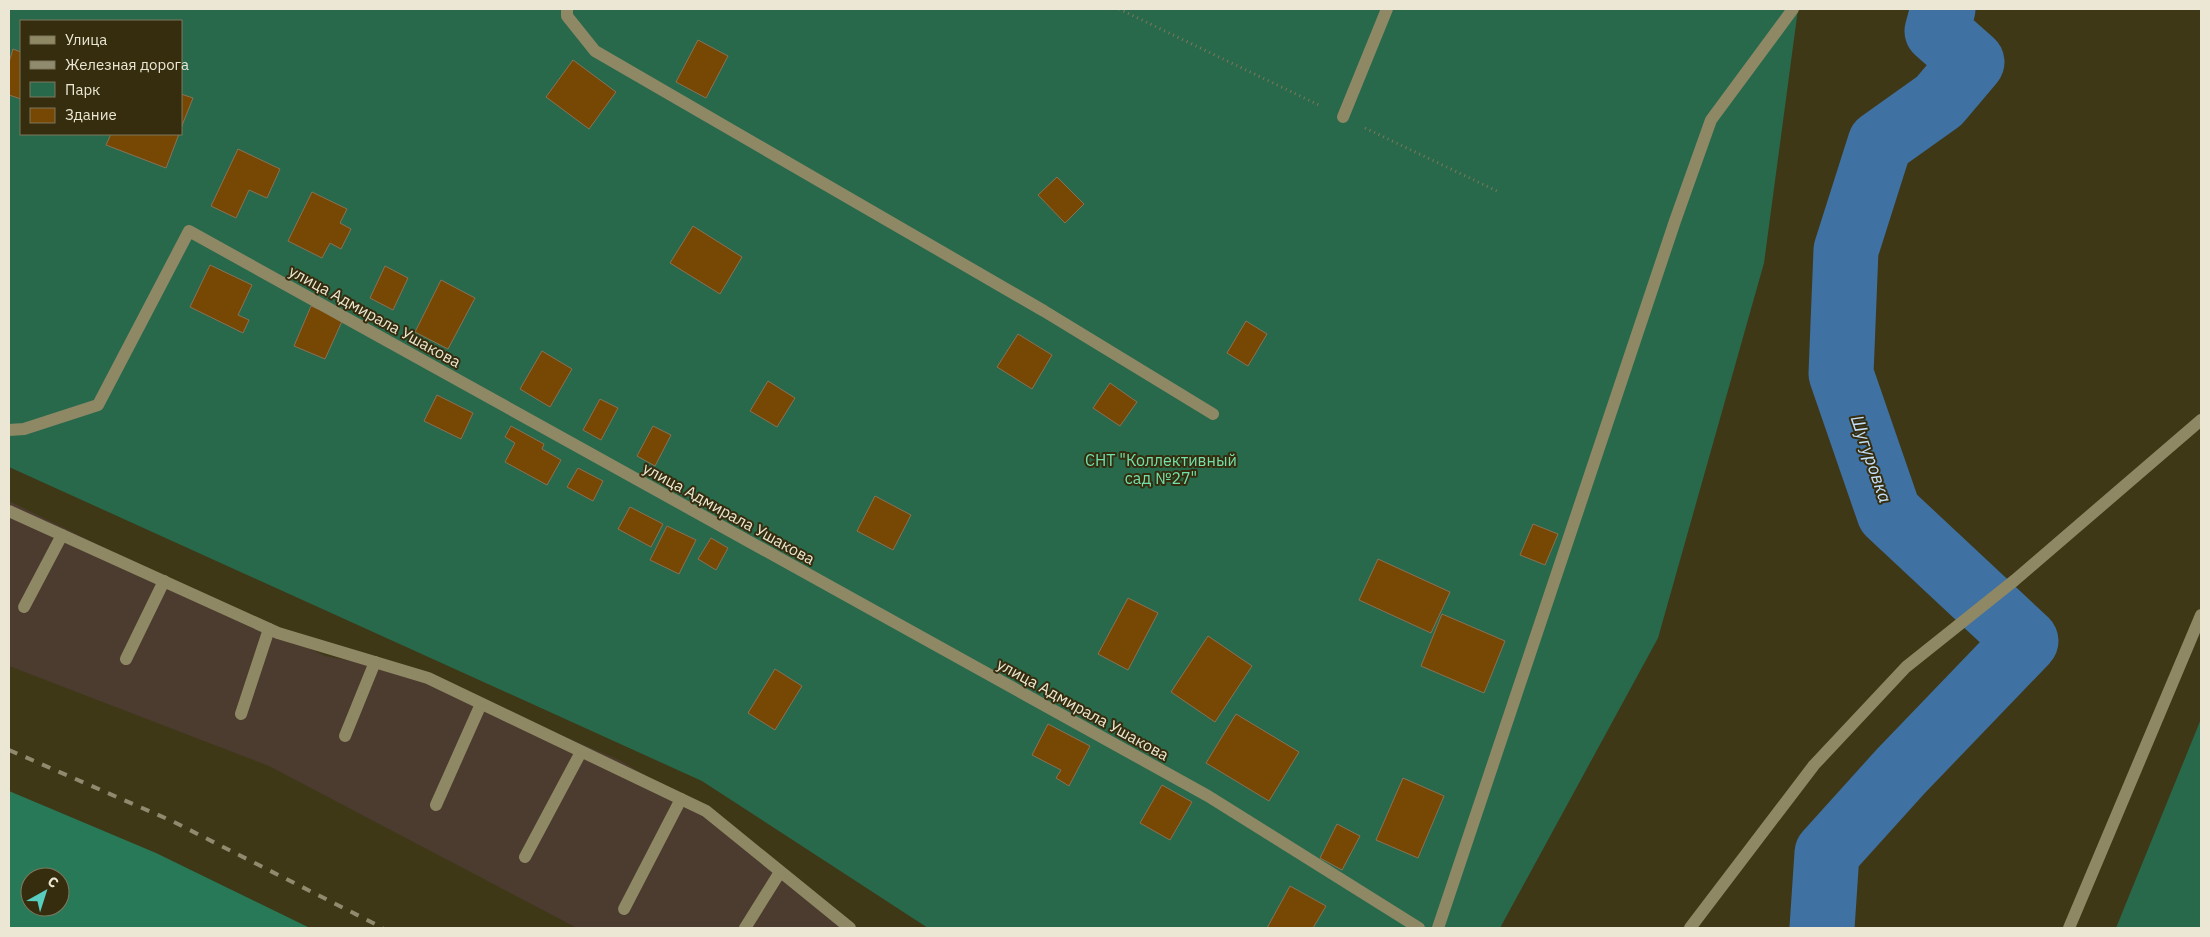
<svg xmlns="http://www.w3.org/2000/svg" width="2210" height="937" font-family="'IBM Plex Sans',sans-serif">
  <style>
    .industrial { fill: #4b3c2f }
    .green { fill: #28694c; fill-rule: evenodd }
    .forest { fill: #287957; fill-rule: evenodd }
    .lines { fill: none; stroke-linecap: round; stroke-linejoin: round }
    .river { stroke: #3f71a3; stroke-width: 65 }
    .building { fill: #764803; stroke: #8a7156 }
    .path { stroke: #7d775b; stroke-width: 3; stroke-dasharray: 1 4; stroke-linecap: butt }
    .minor { stroke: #8f8865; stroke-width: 12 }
    .rail { stroke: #908a6f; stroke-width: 4; stroke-dasharray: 9 9; stroke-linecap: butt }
    .labels { text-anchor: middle; stroke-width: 4; stroke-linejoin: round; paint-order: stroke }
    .street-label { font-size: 16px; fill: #ebe7d4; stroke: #352d0d }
    .park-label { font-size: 16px; fill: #72e0ac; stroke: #352d0d }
    .water-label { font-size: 18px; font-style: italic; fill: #c4e0fd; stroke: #352d0d }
  </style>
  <rect width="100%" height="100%" fill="#3f3817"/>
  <polygon class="industrial" points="9,501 325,656 413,672 619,760 706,811 852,928 577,928 269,766 9,666"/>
  <g class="green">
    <path d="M9,9H1798L1764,263L1658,638L1500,928H928L702,781L9,467ZM21,21H181V134H21Z"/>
    <polygon points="2201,719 2201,928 2116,928"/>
  </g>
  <path class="forest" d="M9,791L156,853L310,928H9ZM30,877H60V907H30Z"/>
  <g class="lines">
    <polyline class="river" points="1822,928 1827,853 1901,771 2026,641 1889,513 1841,374 1846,250 1880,143 1939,101 1972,62 1937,31 1943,9"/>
  </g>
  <g class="building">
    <polygon points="698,40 728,56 706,98 676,82"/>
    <polygon points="13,49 21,52 21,99 9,95 9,62"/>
    <polygon points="573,60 616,92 589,129 546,97"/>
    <polygon points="181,94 193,98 181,128"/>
    <polygon points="111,134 179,134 166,168 106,145"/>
    <polygon points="238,149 280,169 267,198 249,190 236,218 211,206"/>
    <polygon points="1057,177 1084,204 1065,223 1038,195"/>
    <polygon points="312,192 347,209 340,223 351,229 341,249 330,243 322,258 288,241"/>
    <polygon points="693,226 742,257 720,294 670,263"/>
    <polygon points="210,265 252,285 238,315 249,320 243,333 190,307"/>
    <polygon points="385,266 408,278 393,310 370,298"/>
    <polygon points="441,280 475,298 448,349 415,332"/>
    <polygon points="311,306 343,319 325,359 294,346"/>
    <polygon points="1246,321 1267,334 1248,366 1227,353"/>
    <polygon points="1018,334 1052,355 1032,389 997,367"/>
    <polygon points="542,351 572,369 550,407 520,389"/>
    <polygon points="768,381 795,398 777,427 750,411"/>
    <polygon points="1110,383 1137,402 1120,426 1093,408"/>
    <polygon points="437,395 473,413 461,439 424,421"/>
    <polygon points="600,399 618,408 601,440 583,430"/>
    <polygon points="511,426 544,444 542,449 561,460 547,485 505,462 515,443 505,437"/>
    <polygon points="653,426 671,435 655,466 637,456"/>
    <polygon points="578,468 603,481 593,501 567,487"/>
    <polygon points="875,496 911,515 893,550 857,531"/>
    <polygon points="630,507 663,524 651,547 618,529"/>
    <polygon points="1533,524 1558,534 1545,565 1520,555"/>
    <polygon points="667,526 696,540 679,574 650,560"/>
    <polygon points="711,538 728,548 716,570 698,559"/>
    <polygon points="1378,559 1450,592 1431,633 1359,600"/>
    <polygon points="1128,598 1158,613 1128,670 1098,654"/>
    <polygon points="1442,614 1505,641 1484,693 1421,666"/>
    <polygon points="1208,636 1252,666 1215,722 1171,692"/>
    <polygon points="775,669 802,686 775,730 748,713"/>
    <polygon points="1236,714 1299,752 1269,801 1206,763"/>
    <polygon points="1048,724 1090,746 1069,786 1056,778 1061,770 1032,755"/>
    <polygon points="1403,778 1444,796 1418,858 1376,840"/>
    <polygon points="1162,785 1192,802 1170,840 1140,823"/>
    <polygon points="1337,824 1360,836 1342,870 1320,858"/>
    <polygon points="1290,886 1326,906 1313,928 1267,928"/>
  </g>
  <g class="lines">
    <g class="path">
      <polyline points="1119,9 1321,106"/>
      <polyline points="1365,128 1499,192"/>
    </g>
    <g class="minor">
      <polyline points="567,9 567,16 595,51 1044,311 1213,414"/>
      <polyline points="1343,117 1387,9"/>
      <polyline points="9,430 24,429 98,405 189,231 1208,796 1419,928"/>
      <polyline points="9,511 278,633 428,678 706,811 850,928"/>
      <polyline points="24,607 62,535"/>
      <polyline points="126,659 164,581"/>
      <polyline points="241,714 269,629"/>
      <polyline points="345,736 375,662"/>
      <polyline points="436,805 481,704"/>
      <polyline points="525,857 581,752"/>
      <polyline points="624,909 681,799"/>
      <polyline points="745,928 780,872"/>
      <polyline points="1438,928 1675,221 1711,120 1793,9"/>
      <polyline points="1690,928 1814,765 1906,667 2015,580 2201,420"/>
      <polyline points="2069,928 2201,615"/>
    </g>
    <polyline class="rail" points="9,750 172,821 383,928"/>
  </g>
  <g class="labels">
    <g class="street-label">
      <text transform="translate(375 316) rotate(29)" y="6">улица Адмирала Ушакова</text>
      <text transform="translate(729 513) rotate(29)" y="6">улица Адмирала Ушакова</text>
      <text transform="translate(1083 709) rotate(29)" y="6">улица Адмирала Ушакова</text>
    </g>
    <g class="park-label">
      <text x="1161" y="466">СНТ "Коллективный<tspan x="1161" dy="18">сад №27"</tspan></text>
    </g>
    <g class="water-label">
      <text transform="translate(1871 459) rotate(71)" y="6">Шугуровка</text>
    </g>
  </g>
  <rect width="2210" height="937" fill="none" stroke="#ebe7d4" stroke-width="20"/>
  <rect x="20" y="20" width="162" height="115" fill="#352d0d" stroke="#7e775d"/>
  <rect x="30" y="36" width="25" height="8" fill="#8f8865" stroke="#7e775d"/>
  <text x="65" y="45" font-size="15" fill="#ebe7d4">Улица</text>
  <rect x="30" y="61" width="25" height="8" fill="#908a6f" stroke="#7e775d"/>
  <text x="65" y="70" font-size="15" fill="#ebe7d4">Железная дорога</text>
  <rect x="30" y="82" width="25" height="15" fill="#28694c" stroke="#7e775d"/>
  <text x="65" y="95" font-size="15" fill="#ebe7d4">Парк</text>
  <rect x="30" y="108" width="25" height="15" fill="#764803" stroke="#7e775d"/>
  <text x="65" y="120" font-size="15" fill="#ebe7d4">Здание</text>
  <g transform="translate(45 892) rotate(39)"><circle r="24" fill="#352d0d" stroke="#7e775d"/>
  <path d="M0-4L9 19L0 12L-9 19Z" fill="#58cec0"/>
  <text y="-8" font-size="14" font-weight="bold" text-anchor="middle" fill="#ebe7d4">С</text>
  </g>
</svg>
